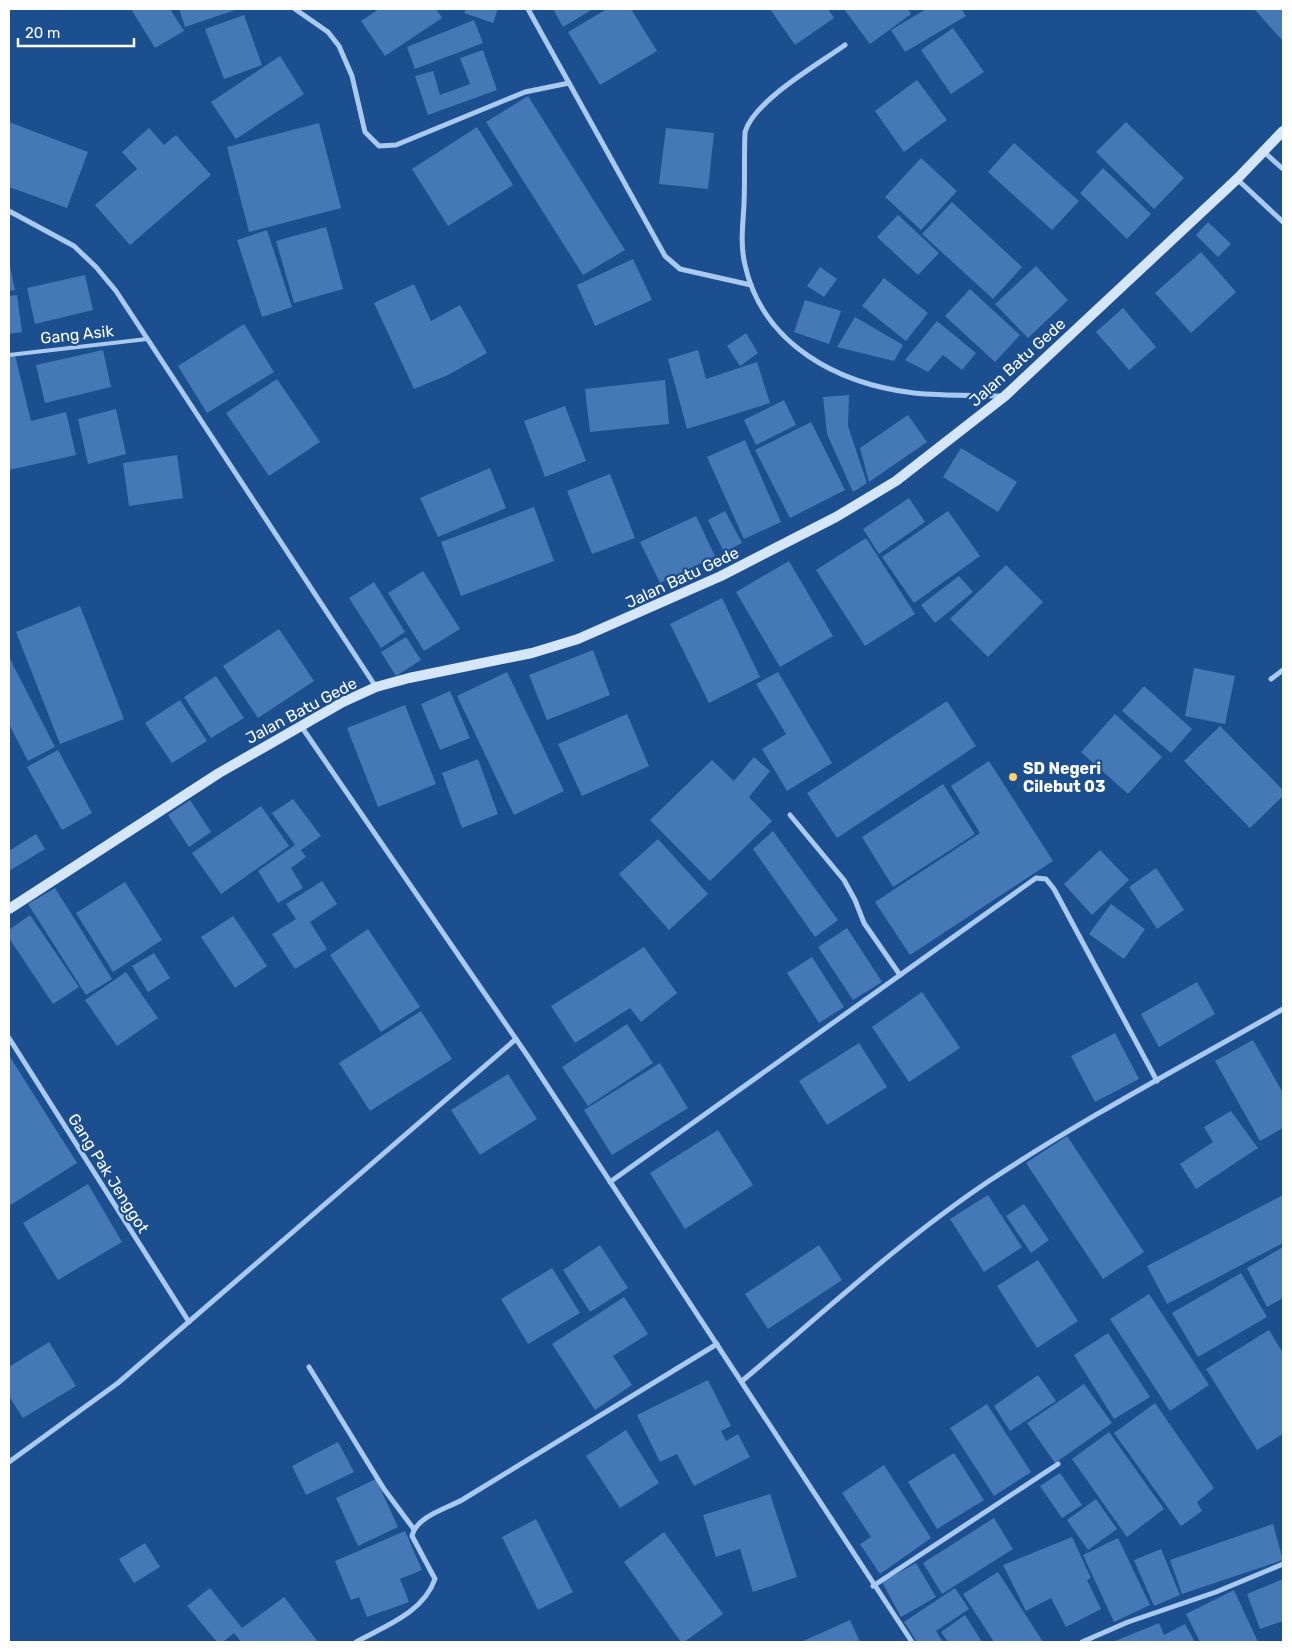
<svg xmlns="http://www.w3.org/2000/svg" width="1292" height="1651" font-family="Rubik,sans-serif">
  <style>
    .building { fill: #4478b7 }
    .lines { fill: none; stroke-linecap: round; stroke-linejoin: round }
    .lane { stroke: #a9c9ee; stroke-width: 4 }
    .street { stroke: #a9c9ee; stroke-width: 5 }
    .secondary { stroke: #d6e6fa; stroke-width: 10 }
    .poi-dot { fill: #ffd166; stroke: #1b4f8f; stroke-width: 2 }
    .labels { text-anchor: middle; stroke-width: 4.5; stroke-linejoin: round; paint-order: stroke }
    .street-label { font-size: 16px; fill: #fff; stroke: #1b4f8f }
    .poi-label { font-size: 16px; font-weight: bold; fill: #fff; stroke: #1b4f8f; text-anchor: start }
  </style>
  <rect width="100%" height="100%" fill="#1b4f8f"/>
  <g class="building">
    <polygon points="131,9 170,9 184,31 155,48"/>
    <polygon points="179,9 238,9 185,27"/>
    <polygon points="379,9 436,9 442,18 385,56 361,21"/>
    <polygon points="466,9 498,9 493,23 464,13"/>
    <polygon points="553,9 593,9 563,27"/>
    <polygon points="607,9 631,9 657,51 600,85 568,32"/>
    <polygon points="770,9 828,9 834,18 795,45"/>
    <polygon points="844,9 908,9 911,14 870,44"/>
    <polygon points="926,9 961,9 966,16 905,52 891,30"/>
    <polygon points="1254,9 1283,9 1283,41"/>
    <polygon points="244,15 262,65 224,79 205,29"/>
    <polygon points="474,20 483,43 415,69 407,47"/>
    <polygon points="953,28 984,72 951,94 921,50"/>
    <polygon points="483,50 497,90 428,115 415,76 433,71 440,95 470,84 460,58"/>
    <polygon points="280,56 304,94 236,139 211,102"/>
    <polygon points="917,80 947,120 904,152 875,111"/>
    <polygon points="528,96 625,250 583,275 486,122"/>
    <polygon points="9,122 88,152 67,208 9,187"/>
    <polygon points="1126,122 1184,178 1154,209 1096,152"/>
    <polygon points="319,123 341,208 249,232 227,147"/>
    <polygon points="477,127 513,185 448,226 412,169"/>
    <polygon points="149,128 164,145 176,135 211,175 130,245 95,205 137,169 122,152"/>
    <polygon points="666,128 714,133 708,189 659,184"/>
    <polygon points="1014,143 1079,201 1052,230 988,172"/>
    <polygon points="921,158 957,191 921,230 885,197"/>
    <polygon points="1103,168 1151,214 1127,239 1080,193"/>
    <polygon points="952,202 1022,267 993,299 922,234"/>
    <polygon points="898,215 939,253 918,275 877,237"/>
    <polygon points="1208,222 1231,244 1218,257 1196,235"/>
    <polygon points="326,227 343,289 294,303 276,241"/>
    <polygon points="267,230 292,307 262,317 237,240"/>
    <polygon points="1201,252 1236,292 1191,333 1155,293"/>
    <polygon points="633,259 652,300 595,326 577,285"/>
    <polygon points="9,261 15,290 9,291"/>
    <polygon points="1036,266 1068,300 1028,338 995,304"/>
    <polygon points="820,267 837,279 824,297 807,286"/>
    <polygon points="85,275 93,310 35,324 27,288"/>
    <polygon points="884,278 928,313 906,341 862,306"/>
    <polygon points="414,284 431,321 460,305 487,353 448,375 414,389 374,303"/>
    <polygon points="970,289 1020,335 995,362 945,316"/>
    <polygon points="17,295 22,332 9,334 9,296"/>
    <polygon points="805,300 841,311 829,344 794,332"/>
    <polygon points="1123,308 1156,347 1129,370 1096,332"/>
    <polygon points="855,317 903,345 894,361 837,347"/>
    <polygon points="937,321 976,353 962,370 943,355 928,372 905,360"/>
    <polygon points="244,324 274,372 207,413 178,366"/>
    <polygon points="746,333 758,353 740,366 727,346"/>
    <polygon points="103,350 111,387 45,403 36,365"/>
    <polygon points="698,350 706,379 757,362 770,403 687,429 668,359"/>
    <polygon points="15,355 31,421 66,412 76,455 9,470 9,357"/>
    <polygon points="277,379 320,442 269,476 226,413"/>
    <polygon points="665,380 669,424 590,432 585,389"/>
    <polygon points="849,395 848,426 867,483 853,492 827,434 823,397"/>
    <polygon points="784,400 796,425 756,445 744,420"/>
    <polygon points="565,406 586,461 545,477 524,421"/>
    <polygon points="116,409 126,454 88,464 78,419"/>
    <polygon points="908,415 927,442 869,482 860,448"/>
    <polygon points="811,422 845,490 790,518 755,450"/>
    <polygon points="745,440 781,522 744,539 707,457"/>
    <polygon points="961,448 1017,482 998,512 943,477"/>
    <polygon points="177,455 183,498 129,506 123,463"/>
    <polygon points="490,468 506,508 438,537 420,498"/>
    <polygon points="610,474 635,538 592,554 567,491"/>
    <polygon points="909,498 925,522 879,554 863,529"/>
    <polygon points="534,507 554,561 461,596 441,542"/>
    <polygon points="725,511 742,543 724,552 708,520"/>
    <polygon points="948,511 980,556 914,603 882,557"/>
    <polygon points="696,516 715,556 660,583 640,542"/>
    <polygon points="866,538 915,614 865,646 816,570"/>
    <polygon points="789,561 833,636 780,667 736,592"/>
    <polygon points="1006,565 1043,602 988,657 950,619"/>
    <polygon points="423,571 460,629 424,651 388,593"/>
    <polygon points="959,576 973,592 935,623 921,605"/>
    <polygon points="374,582 405,632 381,648 349,598"/>
    <polygon points="722,598 760,677 709,703 670,624"/>
    <polygon points="80,606 124,719 60,744 16,632"/>
    <polygon points="279,629 314,681 258,718 223,666"/>
    <polygon points="406,637 421,660 396,676 381,652"/>
    <polygon points="593,650 610,695 547,720 529,675"/>
    <polygon points="9,657 55,747 28,761 9,724"/>
    <polygon points="1194,668 1235,676 1225,724 1185,716"/>
    <polygon points="507,672 564,791 514,815 457,696"/>
    <polygon points="778,672 832,763 787,791 762,749 786,734 756,684"/>
    <polygon points="216,676 244,718 211,738 184,697"/>
    <polygon points="1144,686 1192,729 1171,753 1122,711"/>
    <polygon points="450,691 470,738 440,750 421,704"/>
    <polygon points="180,700 207,741 172,763 145,723"/>
    <polygon points="947,701 976,746 837,838 807,793"/>
    <polygon points="405,705 436,784 378,807 347,728"/>
    <polygon points="627,714 649,766 582,796 558,744"/>
    <polygon points="1115,714 1162,757 1128,794 1081,752"/>
    <polygon points="1220,726 1283,790 1283,796 1250,828 1184,761"/>
    <polygon points="58,750 92,813 62,830 27,767"/>
    <polygon points="754,757 770,771 749,797 772,821 710,881 650,820 712,760 734,781"/>
    <polygon points="478,759 498,814 462,828 442,773"/>
    <polygon points="989,761 1053,861 910,955 875,902 980,833 951,786"/>
    <polygon points="943,784 975,834 893,887 862,837"/>
    <polygon points="293,799 321,836 301,850 306,857 291,868 303,888 278,903 258,871 295,845 272,813"/>
    <polygon points="190,800 211,832 189,847 168,815"/>
    <polygon points="261,806 289,846 221,894 192,853"/>
    <polygon points="773,831 838,920 815,937 753,849"/>
    <polygon points="36,834 45,849 9,871 9,851"/>
    <polygon points="658,839 708,894 669,930 619,874"/>
    <polygon points="1100,850 1129,880 1092,915 1064,884"/>
    <polygon points="1156,868 1184,910 1157,929 1129,887"/>
    <polygon points="322,881 337,904 310,922 327,949 295,969 272,934 296,919 286,904"/>
    <polygon points="125,882 162,940 113,972 76,913"/>
    <polygon points="55,888 112,979 86,995 28,904"/>
    <polygon points="1111,904 1145,929 1124,959 1089,934"/>
    <polygon points="30,915 79,987 53,1004 9,938 9,930"/>
    <polygon points="233,916 267,966 235,988 201,937"/>
    <polygon points="847,928 882,982 853,1000 818,947"/>
    <polygon points="368,929 420,1007 381,1032 330,955"/>
    <polygon points="644,947 677,993 641,1022 630,1008 575,1043 551,1006"/>
    <polygon points="154,953 170,978 148,992 132,966"/>
    <polygon points="812,957 844,1007 819,1023 787,973"/>
    <polygon points="126,972 158,1018 117,1046 85,1000"/>
    <polygon points="1197,982 1215,1014 1159,1047 1141,1014"/>
    <polygon points="922,992 960,1048 909,1082 872,1027"/>
    <polygon points="421,1011 452,1059 370,1111 339,1063"/>
    <polygon points="627,1024 653,1063 588,1106 562,1067"/>
    <polygon points="1115,1033 1139,1079 1095,1102 1071,1056"/>
    <polygon points="1253,1040 1283,1093 1283,1128 1260,1141 1215,1061"/>
    <polygon points="859,1043 887,1087 827,1125 799,1081"/>
    <polygon points="10,1057 77,1163 9,1206 9,1058"/>
    <polygon points="660,1063 688,1108 612,1155 584,1110"/>
    <polygon points="508,1074 537,1119 480,1155 451,1110"/>
    <polygon points="1231,1111 1258,1148 1196,1189 1180,1164 1213,1142 1204,1127"/>
    <polygon points="718,1130 753,1185 685,1229 650,1173"/>
    <polygon points="1067,1136 1144,1252 1103,1279 1026,1163"/>
    <polygon points="88,1184 122,1242 58,1280 23,1223"/>
    <polygon points="988,1195 1022,1247 984,1272 950,1219"/>
    <polygon points="1283,1195 1283,1243 1167,1304 1147,1266"/>
    <polygon points="1024,1204 1049,1240 1031,1253 1006,1216"/>
    <polygon points="600,1245 628,1288 590,1312 563,1270"/>
    <polygon points="819,1245 842,1280 768,1329 745,1294"/>
    <polygon points="1283,1247 1283,1298 1267,1307 1247,1268"/>
    <polygon points="1038,1260 1078,1321 1037,1348 997,1286"/>
    <polygon points="552,1268 580,1313 528,1344 501,1299"/>
    <polygon points="1241,1273 1267,1317 1198,1357 1172,1313"/>
    <polygon points="1149,1294 1209,1385 1170,1411 1110,1319"/>
    <polygon points="624,1297 648,1334 613,1356 632,1385 595,1410 552,1344"/>
    <polygon points="1269,1330 1283,1353 1283,1434 1257,1450 1206,1369"/>
    <polygon points="1108,1333 1150,1397 1114,1419 1074,1355"/>
    <polygon points="49,1342 76,1386 23,1418 9,1396 9,1367"/>
    <polygon points="1038,1375 1056,1401 1010,1431 994,1406"/>
    <polygon points="708,1380 731,1426 721,1431 726,1441 738,1434 750,1457 694,1486 677,1454 660,1462 637,1415"/>
    <polygon points="1084,1384 1112,1423 1055,1463 1027,1423"/>
    <polygon points="1155,1403 1214,1488 1197,1502 1202,1511 1181,1526 1114,1433"/>
    <polygon points="987,1404 1031,1472 994,1496 950,1428"/>
    <polygon points="626,1430 659,1483 620,1508 586,1456"/>
    <polygon points="1109,1432 1164,1509 1127,1537 1072,1459"/>
    <polygon points="338,1442 354,1472 306,1495 292,1466"/>
    <polygon points="954,1453 984,1500 937,1529 908,1482"/>
    <polygon points="884,1465 931,1538 880,1574 860,1544 871,1537 842,1493"/>
    <polygon points="1060,1473 1082,1505 1062,1518 1040,1486"/>
    <polygon points="376,1479 398,1527 358,1546 336,1498"/>
    <polygon points="770,1494 797,1577 753,1592 740,1549 716,1557 703,1515"/>
    <polygon points="1096,1499 1117,1529 1088,1550 1067,1520"/>
    <polygon points="994,1518 1013,1549 942,1594 923,1563"/>
    <polygon points="536,1519 573,1592 538,1610 502,1537"/>
    <polygon points="1273,1524 1283,1560 1182,1594 1170,1560"/>
    <polygon points="405,1531 422,1570 400,1579 409,1602 367,1617 359,1597 351,1600 335,1561"/>
    <polygon points="664,1532 723,1614 684,1642 681,1642 624,1562"/>
    <polygon points="1072,1537 1091,1578 1087,1580 1101,1609 1066,1627 1051,1598 1026,1611 1003,1565"/>
    <polygon points="1118,1538 1150,1605 1114,1622 1083,1555"/>
    <polygon points="145,1543 160,1567 134,1583 119,1559"/>
    <polygon points="1161,1549 1180,1595 1154,1606 1134,1560"/>
    <polygon points="916,1563 936,1597 901,1617 882,1582"/>
    <polygon points="998,1572 1043,1642 994,1642 963,1594"/>
    <polygon points="1283,1579 1283,1621 1260,1629 1247,1594"/>
    <polygon points="210,1588 242,1628 284,1597 318,1642 241,1642 234,1633 223,1642 217,1642 187,1606"/>
    <polygon points="955,1588 969,1609 936,1631 943,1642 917,1642 904,1622"/>
    <polygon points="1234,1590 1258,1642 1200,1642 1186,1614"/>
    <polygon points="965,1615 982,1642 948,1642 941,1632"/>
    <polygon points="850,1620 860,1642 801,1642"/>
    <polygon points="1159,1623 1164,1635 1185,1624 1195,1642 1113,1642"/>
  </g>
  <g class="lines">
    <polyline class="lane" points="9,355 147,339"/>
    <g class="street">
      <polyline points="295,9 328,32 339,46 352,76 365,132 379,146 396,145 525,92 569,83"/>
      <polyline points="528,9 665,256 680,269 751,285"/>
      <path d="M845,45C817,65 755,100 745,132C744,156 745,180 744,204C743,224 740,244 745,265C763,345 838,384 914,393C943,396 973,395 1002,396"/>
      <polyline points="1264,152 1283,169"/>
      <polyline points="1237,179 1283,222"/>
      <polyline points="9,211 74,246 96,267 116,291 376,687"/>
      <polyline points="1271,679 1283,670"/>
      <polyline points="301,726 529,1058 912,1642"/>
      <polyline points="790,815 844,880 855,900 864,923 900,975"/>
      <polyline points="9,1038 189,1322"/>
      <polyline points="610,1182 1036,878 1046,879 1054,889 1157,1081"/>
      <polyline points="309,1367 384,1489 413,1528"/>
      <path d="M742,1381C823,1313 901,1240 989,1181C1084,1118 1185,1065 1283,1009"/>
      <polyline points="9,1462 118,1383 516,1039"/>
      <polyline points="873,1586 1058,1464"/>
      <path d="M356,1642C385,1626 423,1613 435,1579L412,1536C416,1517 445,1509 462,1500L717,1344"/>
      <polyline points="1082,1642 1128,1622 1216,1592 1283,1564"/>
    </g>
    <polyline class="secondary" points="9,909 219,773 343,702 376,687 409,678 532,653 578,639 721,576 836,517 896,481 1005,396 1237,179 1283,131"/>
  </g>
  <circle class="poi-dot" cx="1013" cy="777" r="5"/>
  <g class="labels">
    <g class="street-label">
      <text transform="translate(77 334) rotate(-6)" y="6">Gang Asik</text>
      <text transform="translate(1017 362) rotate(-42)" y="6">Jalan Batu Gede</text>
      <text transform="translate(682 577) rotate(-25)" y="6">Jalan Batu Gede</text>
      <text transform="translate(301 710) rotate(-28)" y="6">Jalan Batu Gede</text>
      <text transform="translate(109 1173) rotate(58)" y="6">Gang Pak Jenggot</text>
    </g>
    <g class="poi-label">
      <text x="1023" y="774">SD Negeri<tspan x="1023" dy="18">Cilebut 03</tspan></text>
    </g>
  </g>
  <rect width="1292" height="1651" fill="none" stroke="#ffffff" stroke-width="20"/>
  <path d="M18 38v8h116v-8" fill="none" stroke="#ffffff" stroke-width="2.5"/>
  <text x="25" y="38" font-size="15" fill="#ffffff" stroke="#1b4f8f" stroke-width="4" paint-order="stroke">20 m</text>
</svg>
